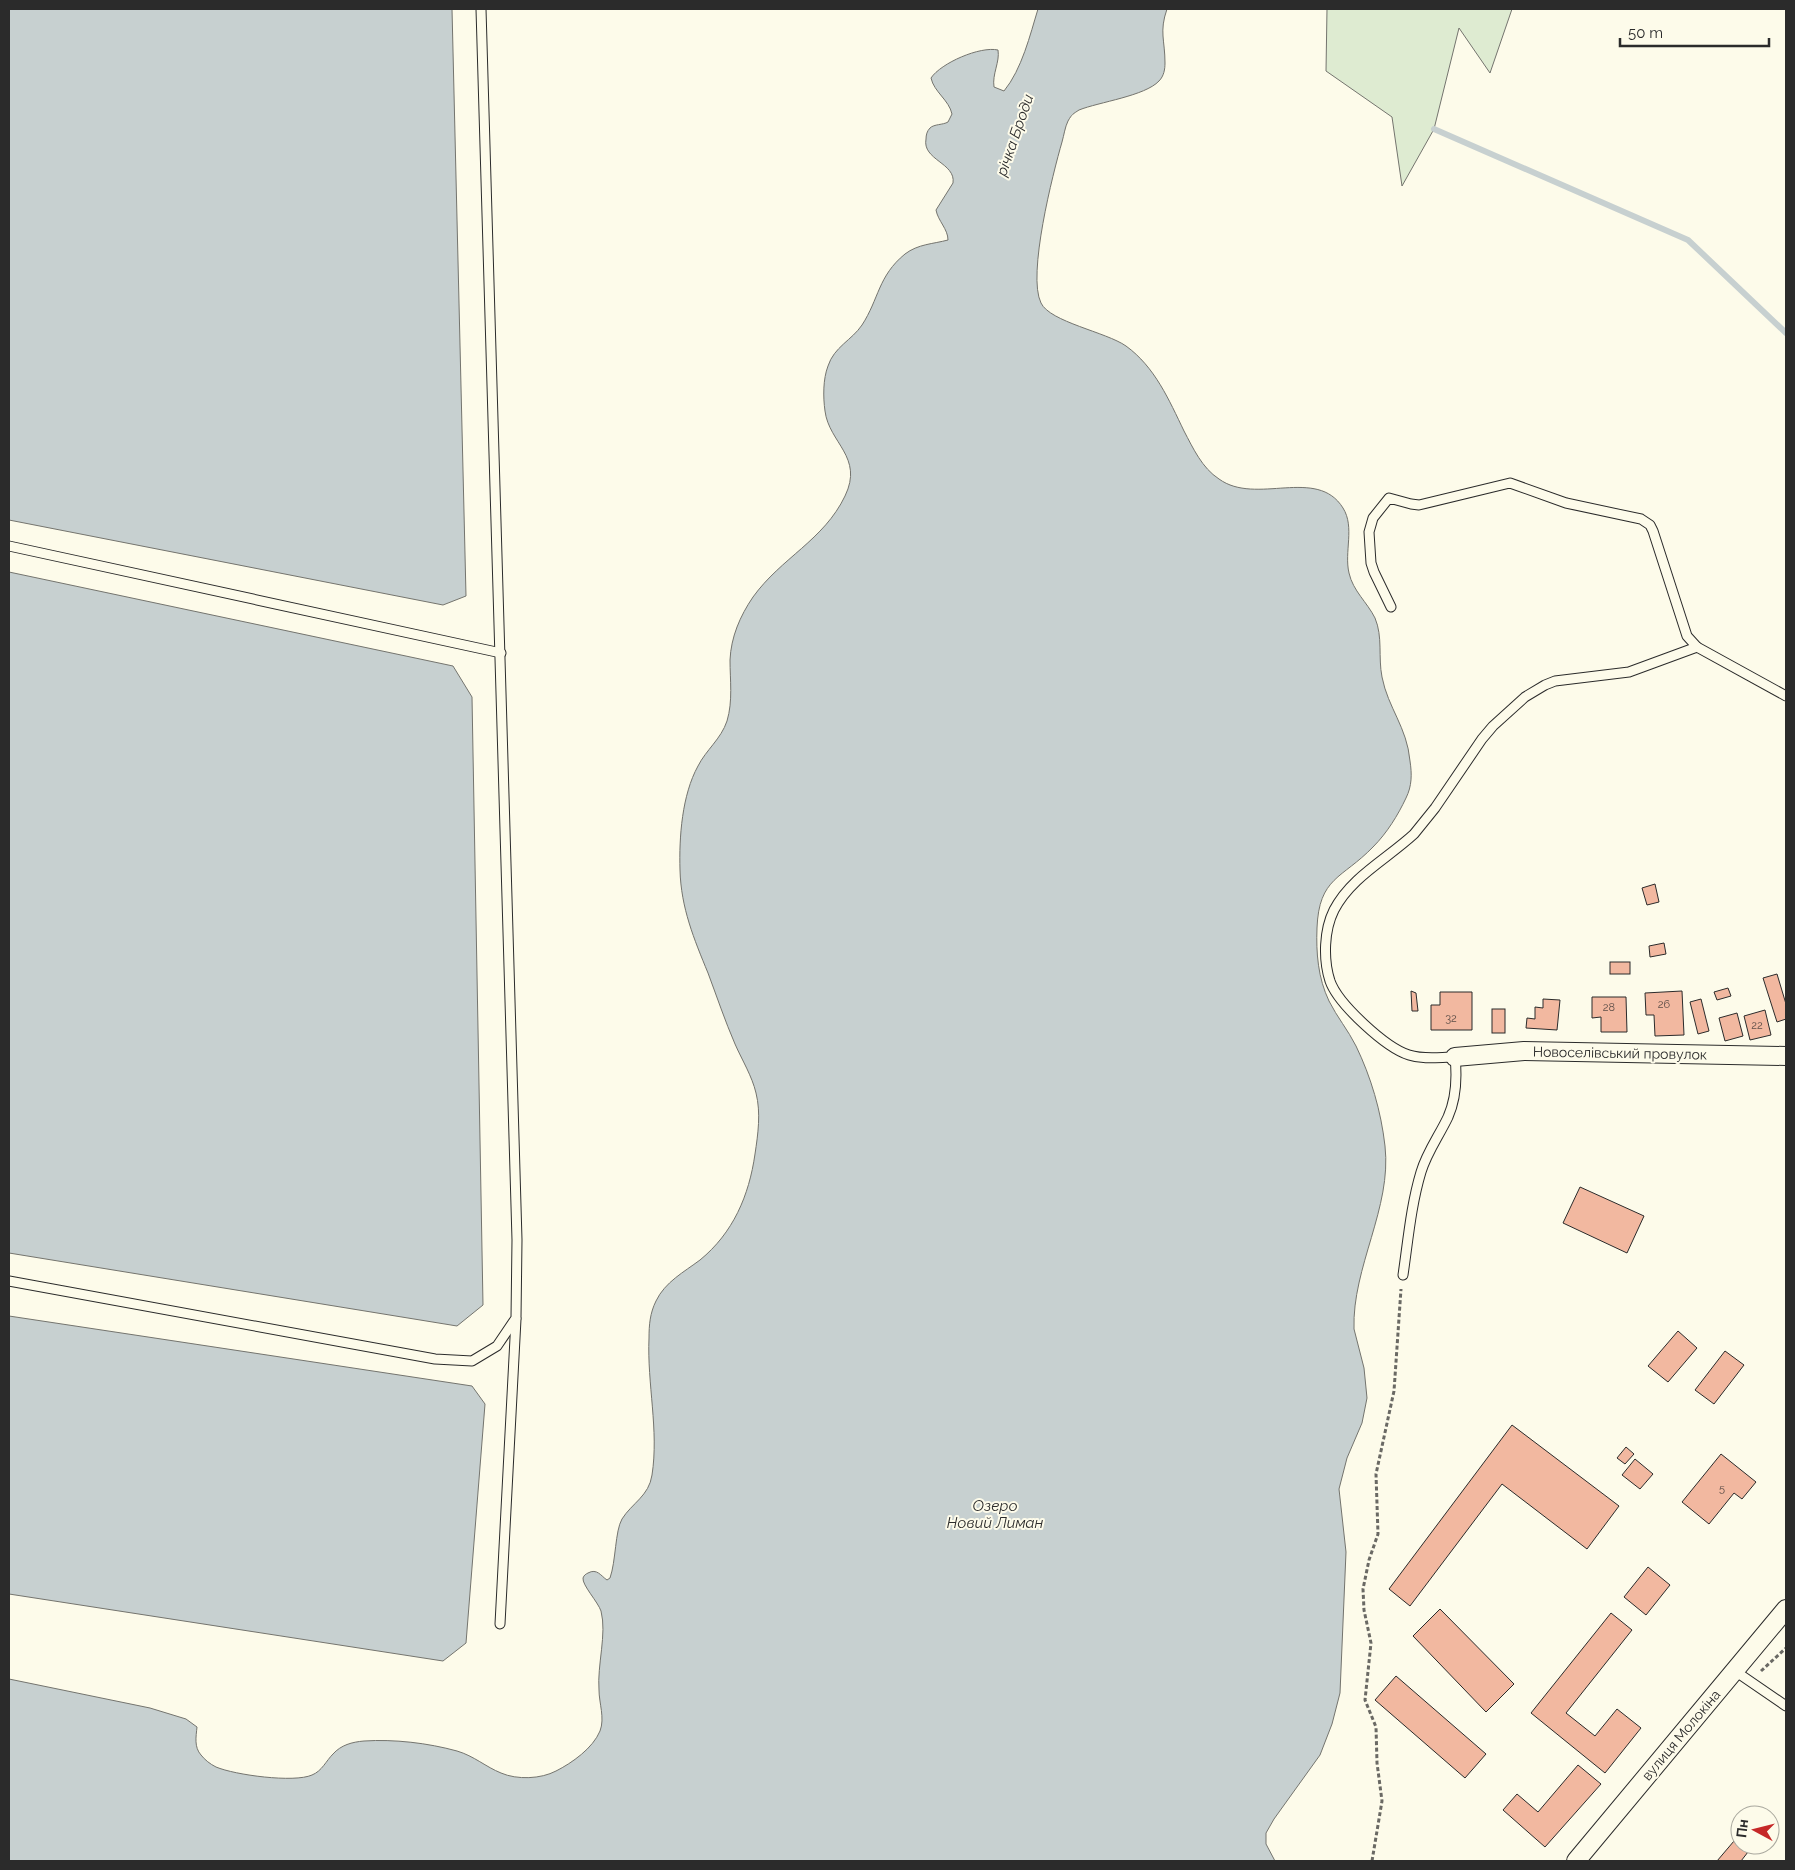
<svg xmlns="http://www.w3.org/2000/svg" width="1795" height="1870" font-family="Raleway,sans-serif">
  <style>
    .green { fill: #deebd1; stroke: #74746e }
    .water { fill: #c7d0d0; stroke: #74746e }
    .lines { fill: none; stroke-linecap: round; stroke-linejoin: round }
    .stream { stroke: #c7d0d0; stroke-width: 6 }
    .building { fill: #f2b8a0; stroke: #2b2b2b }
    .lane-casing { stroke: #2b2b2b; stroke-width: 11 }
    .street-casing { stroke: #2b2b2b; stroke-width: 20 }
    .path { stroke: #6a6964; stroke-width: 3; stroke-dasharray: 4 2.5; stroke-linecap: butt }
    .lane { stroke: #fdfbea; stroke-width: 9 }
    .street { stroke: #fdfbea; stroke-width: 18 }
    .labels { text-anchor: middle; stroke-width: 4; stroke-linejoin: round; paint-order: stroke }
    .number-label { font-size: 11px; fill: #5d4e48 }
    .street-label { font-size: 14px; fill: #2b2b2b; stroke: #fdfbea }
    .water-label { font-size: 15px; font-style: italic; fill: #2b2b2b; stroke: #fdfbea }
  </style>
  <rect width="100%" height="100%" fill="#fdfbea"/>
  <polygon class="green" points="1327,9 1512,9 1490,73 1459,28 1434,129 1402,186 1392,117 1326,71"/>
  <g class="water">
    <polygon points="9,9 452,9 466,596 443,605 9,520"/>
    <path d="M1038,9H1167C1159,32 1165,40 1165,63C1165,69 1164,76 1159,81C1145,96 1099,102 1079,110C1073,114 1072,114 1068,121C1065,127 1064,135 1062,142C1053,173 1027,275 1041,303C1050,322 1106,332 1126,346C1155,367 1169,400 1184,431C1193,448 1202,468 1219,479C1256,506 1317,466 1343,508C1355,527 1344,552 1349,573C1353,591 1367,602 1375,618C1383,637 1378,657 1382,677C1388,708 1407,727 1410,761C1412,774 1412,786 1406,798C1398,815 1387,833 1373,847C1342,879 1319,877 1317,928C1316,953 1318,978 1329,1001C1337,1017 1348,1030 1356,1046C1371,1077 1381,1111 1385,1146C1392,1208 1352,1267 1354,1329L1364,1368L1367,1398L1362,1423L1347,1458L1339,1489L1346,1552L1340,1693L1332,1724L1320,1755L1274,1819L1266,1833V1844L1275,1861H9V1679L150,1708L186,1719L197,1727C196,1737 194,1747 201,1755C205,1760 210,1764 216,1767C235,1775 294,1783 312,1775C322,1771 326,1761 333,1754C341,1745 352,1742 364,1741C394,1739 428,1743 457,1751C474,1756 486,1767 501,1773C517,1780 541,1779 556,1771C572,1763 593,1748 600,1731C605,1718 599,1703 599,1690C597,1665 607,1634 601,1611C598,1602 582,1585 583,1578C584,1575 586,1574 588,1573C597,1568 601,1576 607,1580L610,1578C616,1561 615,1531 622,1519C632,1503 649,1496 652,1475C659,1430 647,1384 649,1338C649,1325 650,1313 656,1301C665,1282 684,1272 700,1260C733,1233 749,1196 755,1154C758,1134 761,1113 756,1093C752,1076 742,1060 735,1044C725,1021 717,997 708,973C694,939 681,908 680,870C679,837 682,795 698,766C706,750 721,739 727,721C733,701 730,680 730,660C731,637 740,616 753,597C781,558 824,540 845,496C864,457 829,443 825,411C823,397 823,379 828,366C834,347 852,340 862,325C879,299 878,276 905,254C918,244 933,244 948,240C948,229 938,221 936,210L953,183C956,163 922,160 926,139C926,135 927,131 930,128C934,124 943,125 948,122L952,114C949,100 934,92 931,78C941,63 980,46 998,50C1000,62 992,74 994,87L1004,91C1022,69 1030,35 1038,9Z"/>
    <polygon points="9,572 453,666 472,697 483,1305 457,1326 9,1253"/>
    <polygon points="9,1316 472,1386 485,1404 466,1643 443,1661 9,1594"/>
  </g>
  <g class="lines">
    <polyline class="stream" points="1434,129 1688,240 1786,333"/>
  </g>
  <g class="building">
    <polygon points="1655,884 1659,902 1647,905 1642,888"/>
    <polygon points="1664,943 1666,954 1650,957 1649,946"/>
    <rect x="1610" y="962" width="20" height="12"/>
    <polygon points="1777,974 1786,1004 1786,1019 1777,1022 1763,978"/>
    <polygon points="1728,988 1731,996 1717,1000 1714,992"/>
    <polygon points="1411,991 1416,993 1418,1011 1412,1011"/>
    <polygon points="1682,991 1684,1035 1655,1036 1654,1015 1646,1015 1645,993"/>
    <polygon points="1440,992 1472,992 1472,1030 1431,1030 1431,1005 1440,1005"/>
    <polygon points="1592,997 1626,997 1627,1032 1601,1032 1601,1017 1592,1018"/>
    <polygon points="1543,999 1560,1000 1557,1030 1526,1028 1527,1018 1535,1019 1535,1007 1543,1008"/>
    <polygon points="1701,999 1709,1031 1698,1034 1690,1002"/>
    <rect x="1492" y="1009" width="13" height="24"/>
    <polygon points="1765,1010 1771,1035 1750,1040 1744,1016"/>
    <polygon points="1737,1013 1743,1036 1725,1041 1719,1018"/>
    <polygon points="1580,1187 1644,1216 1627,1253 1563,1223"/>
    <polygon points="1678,1331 1697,1348 1668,1382 1648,1366"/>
    <polygon points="1725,1351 1744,1365 1714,1404 1695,1390"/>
    <polygon points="1512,1425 1619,1506 1587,1549 1502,1484 1410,1606 1389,1589"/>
    <polygon points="1626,1447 1634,1454 1625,1464 1617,1458"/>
    <polygon points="1721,1454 1756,1482 1742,1499 1734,1493 1709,1524 1682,1502"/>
    <polygon points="1635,1459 1653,1474 1640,1489 1622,1475"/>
    <polygon points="1648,1567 1670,1585 1646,1615 1624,1597"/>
    <polygon points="1440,1609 1514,1684 1486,1712 1413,1636"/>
    <polygon points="1611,1613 1632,1630 1566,1713 1595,1736 1617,1709 1641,1728 1605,1773 1531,1713"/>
    <polygon points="1396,1676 1486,1754 1465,1778 1375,1700"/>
    <polygon points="1578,1765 1601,1784 1545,1847 1503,1810 1517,1794 1538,1812"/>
    <polygon points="1734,1841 1748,1852 1741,1861 1717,1861"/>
  </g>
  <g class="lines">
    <g class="lane-casing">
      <g id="lane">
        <polyline points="9,546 501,653"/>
        <polyline points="1391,607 1374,572 1371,563 1369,532 1373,518 1389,498 1411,504 1419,505 1510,483 1566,503 1641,519 1650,525 1653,531 1687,636 1697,647"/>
        <path d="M1403,1275C1408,1241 1411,1205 1421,1172C1427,1152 1439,1136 1448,1117C1456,1099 1457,1076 1455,1057C1440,1057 1424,1060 1409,1055C1386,1048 1338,1004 1330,981C1323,959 1324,930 1334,910C1351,877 1387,859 1414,834L1435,808L1482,739L1493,726L1525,697L1545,685L1555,681L1629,672L1697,647L1786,696"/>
        <polyline points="9,1281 435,1359 472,1361 497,1346 516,1318 517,1240 481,9"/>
        <polyline points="500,1624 516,1319"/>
        <polyline points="1735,1671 1786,1706"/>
      </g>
    </g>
    <g class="street-casing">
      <g id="street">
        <polyline points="1455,1057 1524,1051 1786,1056"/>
        <polyline points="1576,1861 1786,1609"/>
      </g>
    </g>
    <g class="path">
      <polyline points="1761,1671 1786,1648"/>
      <polyline points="1372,1861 1382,1801 1377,1763 1376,1727 1365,1700 1371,1643 1364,1610 1363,1589 1369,1560 1378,1534 1376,1474 1394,1391 1401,1289"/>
    </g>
    <use href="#lane" class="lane"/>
    <use href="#street" class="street"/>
  </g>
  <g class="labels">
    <g class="number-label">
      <text x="1664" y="1008">26</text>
      <text x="1609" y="1011">28</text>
      <text x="1451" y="1022">32</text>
      <text x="1757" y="1029">22</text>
      <text x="1722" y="1492">5</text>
    </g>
    <g class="street-label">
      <text transform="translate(1620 1053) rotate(1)" y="5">Новоселівський провулок</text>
      <text transform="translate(1681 1735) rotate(-50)" y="5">вулиця Молокіна</text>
    </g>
    <g class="water-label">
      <text transform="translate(1015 135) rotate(-71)" y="5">річка Броди</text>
      <text x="995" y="1511">Озеро<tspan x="995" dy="17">Новий Лиман</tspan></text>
    </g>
  </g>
  <rect width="1795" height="1870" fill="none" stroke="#2b2b2b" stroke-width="20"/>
  <g transform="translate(1755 1830) rotate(277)"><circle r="24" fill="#fdfbea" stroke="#a9a89e"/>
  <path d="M0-4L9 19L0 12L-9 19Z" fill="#c62828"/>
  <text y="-8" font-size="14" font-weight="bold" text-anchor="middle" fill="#2b2b2b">Пн</text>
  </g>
  <path d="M1620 38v8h149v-8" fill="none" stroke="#2b2b2b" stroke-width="2.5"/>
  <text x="1628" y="38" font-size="15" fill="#2b2b2b" stroke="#fdfbea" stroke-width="4" paint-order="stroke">50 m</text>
</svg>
